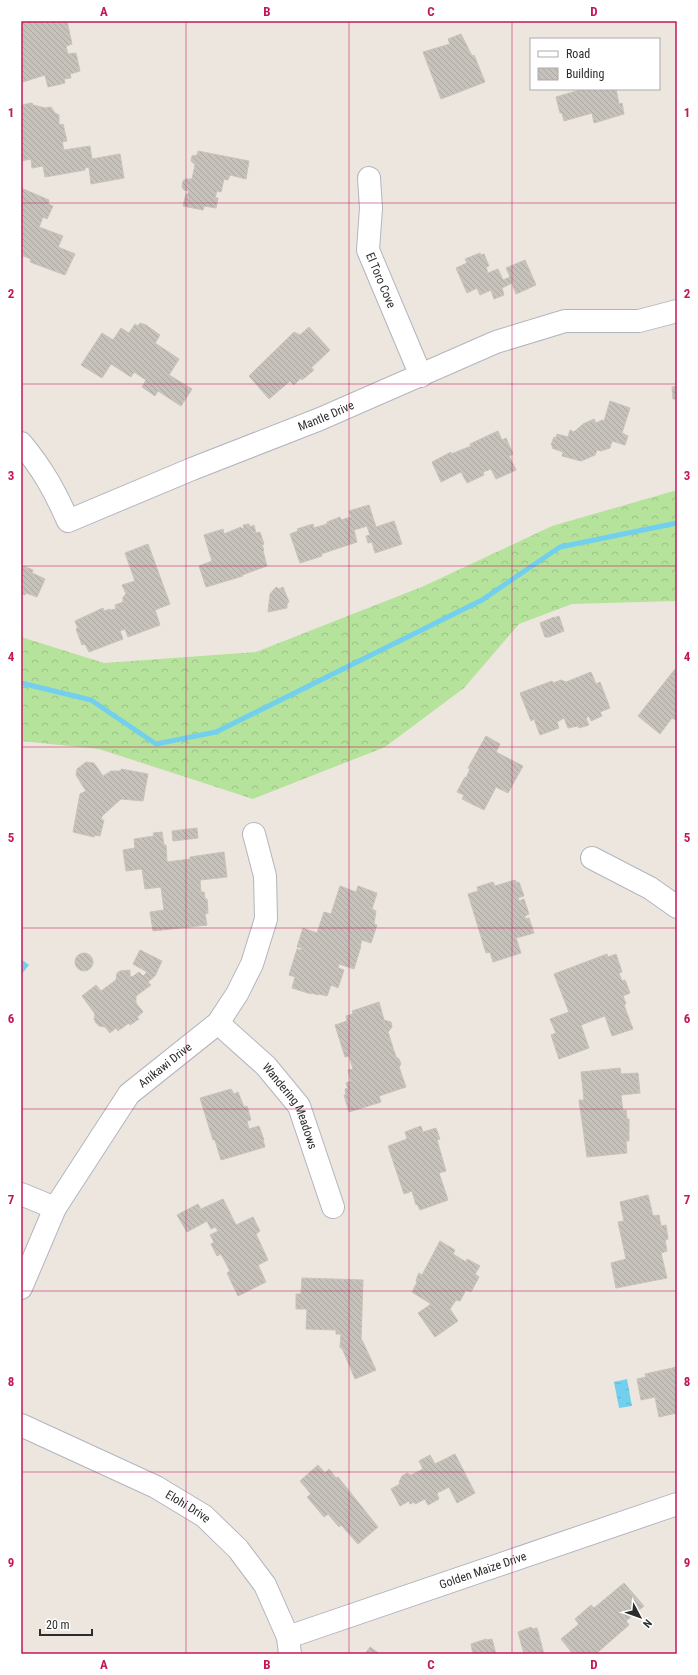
<svg xmlns="http://www.w3.org/2000/svg" width="698" height="1675" font-family="'Roboto Condensed',sans-serif">
  <style>
    .forest { fill: url(#forest-crowns) }
    .water { fill: url(#water-ripples) }
    .lines { fill: none; stroke-linecap: round; stroke-linejoin: round }
    .stream { stroke: #72d0ee; stroke-width: 5 }
    .building { fill: url(#building-back-hatch); stroke: #c9c2b8 }
    .minor-casing { stroke: #b2b5bf; stroke-width: 24 }
    .minor { stroke: #fff; stroke-width: 22 }
    .grid { fill: none; stroke: #c2185b; stroke-width: 1; stroke-opacity: 0.55 }
    .labels { text-anchor: middle; stroke-width: 3.5; stroke-linejoin: round; paint-order: stroke }
    .street-label { font-size: 12px; fill: #2c2c2c; stroke: #fff }
    .neatline { fill: none; stroke: #c2185b; stroke-width: 1.5 }
    .grid-label { font-size: 13px; text-anchor: middle; font-weight: bold; fill: #c2185b }
  </style>
  <defs>
    <pattern id="forest-crowns" width="20" height="18" patternUnits="userSpaceOnUse"><rect width="20" height="18" fill="#b5e39b"/><path d="M2 6a3 3 0 1 1 6 0M12 15a3 3 0 1 1 6 0" fill="none" stroke="#9cc386"/></pattern>
    <pattern id="water-ripples" width="26" height="14" patternUnits="userSpaceOnUse"><rect width="26" height="14" fill="#72d0ee"/><path d="M2 4q2-2 4 0t4 0M15 11q2-2 4 0t4 0" fill="none" stroke="#63b3cc"/></pattern>
    <pattern id="building-back-hatch" width="6" height="6" patternUnits="userSpaceOnUse"><rect width="6" height="6" fill="#c6c1ba"/><path d="M-1 5l2 2M0 0l6 6M5-1l2 2" fill="none" stroke="#aaa6a0"/></pattern>
  </defs>
  <rect width="100%" height="100%" fill="#ede6de"/>
  <polygon class="forest" points="677,490 677,601 572,604 519,624 464,688 385,747 253,799 99,749 21,741 21,637 104,663 256,652 424,586 552,526"/>
  <g class="water">
    <polygon points="21,959 29,965 21,975"/>
    <polygon points="627,1379 632,1406 619,1408 614,1382"/>
  </g>
  <g class="lines">
    <polyline class="stream" points="21,683 91,700 156,744 216,732 482,600 560,547 677,523"/>
  </g>
  <g class="building">
    <polygon points="21,21 60,21 60,23 67,21 72,44 66,46 68,54 76,53 80,71 70,74 71,78 64,79 65,83 48,87 45,75 23,82 21,78"/>
    <polygon points="461,34 472,56 474,55 485,82 441,99 423,52 450,44 448,39"/>
    <polygon points="583,89 616,89 619,104 622,103 624,114 594,123 592,113 564,121 562,113 560,113 556,97"/>
    <polygon points="32,103 33,105 45,108 51,107 55,113 59,115 59,125 63,124 67,141 62,142 64,150 90,146 92,159 120,154 124,178 91,184 89,167 85,168 85,170 45,177 43,166 32,168 31,159 21,161 21,105"/>
    <polygon points="198,151 249,161 246,179 230,175 228,180 224,179 221,192 217,191 215,198 218,198 216,208 204,206 203,210 183,206 186,194 188,194 189,191 184,190 182,187 183,181 186,179 192,179 195,165 191,161 192,156 197,155"/>
    <polygon points="21,188 49,200 48,204 53,206 47,219 43,217 39,227 63,236 58,247 75,254 65,275 30,262 31,259 21,255 24,247 21,246"/>
    <polygon points="480,253 481,255 484,254 489,266 486,267 488,273 498,269 503,280 510,277 506,268 525,260 536,285 516,294 512,283 502,288 504,295 494,299 491,290 480,295 477,288 467,293 456,268 467,263 465,259"/>
    <polygon points="140,323 146,325 160,335 155,343 179,359 169,375 192,389 181,406 158,391 155,396 142,387 146,380 134,372 131,377 111,364 102,378 81,365 102,333 113,340 121,328 129,333 135,324 138,326"/>
    <polygon points="309,327 330,350 311,368 314,370 302,380 301,378 294,385 290,381 269,399 249,376 294,332 300,335"/>
    <polygon points="677,386 677,399 673,399 672,387"/>
    <polygon points="610,401 630,408 622,433 628,436 625,445 612,441 610,448 601,451 597,450 595,455 581,461 562,456 563,452 552,448 553,446 551,445 554,437 556,438 557,434 568,437 570,430 574,432 583,424 594,419 596,423 602,420 604,421"/>
    <polygon points="498,431 502,440 506,438 513,454 509,456 516,470 496,479 491,469 483,472 484,475 467,483 461,472 441,482 432,462 451,452 451,454 471,446 470,444"/>
    <polygon points="369,505 376,527 394,521 402,544 375,553 372,542 368,543 366,536 370,535 367,526 354,530 357,542 321,554 322,556 300,563 290,534 298,531 297,529 313,524 314,528 327,524 327,522 340,517 341,520 351,517 349,511"/>
    <polygon points="249,524 250,527 254,525 256,533 260,532 264,544 262,545 264,550 263,551 267,566 242,575 243,576 206,587 199,566 212,561 204,535 223,529 224,534 241,527 242,529 244,528 243,525"/>
    <polygon points="148,544 170,604 155,610 160,625 128,637 125,629 120,631 123,639 89,652 85,644 82,645 76,629 78,628 75,621 103,608 104,611 110,609 111,610 116,609 115,605 123,602 123,597 126,594 122,585 135,581 125,553"/>
    <polygon points="23,566 33,570 32,573 45,579 37,597 26,593 25,595 21,593 21,568 22,568"/>
    <polygon points="276,587 279,589 283,587 289,602 287,604 287,608 268,612 270,594"/>
    <polygon points="559,616 564,631 549,637 545,637 540,623 554,617 554,618"/>
    <polygon points="675,669 677,671 677,721 672,718 660,734 638,716"/>
    <polygon points="591,672 596,684 600,682 610,708 600,712 602,716 591,721 589,716 586,718 589,725 579,728 578,726 568,728 564,718 557,722 559,728 540,735 534,719 531,721 520,693 552,681 553,683 561,680 566,682"/>
    <polygon points="486,736 500,744 496,752 523,766 508,793 496,787 484,810 462,799 464,795 457,792 465,777 466,778 470,769 468,768"/>
    <polygon points="86,762 94,763 103,776 111,771 121,771 121,769 148,774 143,801 121,799 102,816 101,820 104,820 100,836 95,835 94,837 73,832 80,794 86,791 76,775 77,769"/>
    <polygon points="197,828 198,838 173,841 172,831"/>
    <polygon points="162,832 164,845 166,845 167,862 190,859 190,857 224,852 227,877 200,880 201,892 204,892 205,899 207,899 208,913 205,914 207,925 153,931 150,912 164,910 161,887 145,889 142,869 126,871 123,850 135,848 134,839 154,836 153,833"/>
    <polygon points="515,880 517,883 519,882 524,896 518,898 519,901 524,899 529,914 525,916 525,919 529,918 534,933 516,938 521,953 493,962 490,952 486,953 468,894 478,891 477,887 493,882 495,886"/>
    <polygon points="340,886 356,892 358,886 377,893 372,909 376,911 374,924 377,925 371,943 362,940 360,946 361,946 354,969 339,964 338,968 344,970 338,988 331,985 327,996 319,994 318,995 312,993 311,994 292,988 295,977 289,975 297,949 301,950 302,948 297,947 303,928 317,933 324,912 331,914"/>
    <polygon points="140,950 162,961 155,976 148,982 151,985 136,996 136,1003 143,1012 137,1017 139,1019 130,1025 129,1023 118,1031 116,1028 110,1033 105,1027 99,1026 96,1023 94,1019 95,1014 82,996 96,985 101,991 116,980 117,973 120,971 130,970 130,977 131,976 132,977 139,972 143,976 147,972 133,964"/>
    <circle cx="84" cy="962" r="9"/>
    <polygon points="607,954 608,957 616,954 622,972 619,973 622,981 625,980 630,993 623,996 626,1004 624,1005 633,1029 612,1036 605,1016 581,1025 589,1048 559,1059 551,1035 556,1033 550,1019 569,1012 554,974"/>
    <polygon points="379,1002 384,1020 391,1022 392,1027 388,1032 396,1057 399,1059 401,1064 399,1067 406,1087 379,1096 381,1102 349,1112 344,1095 346,1095 345,1089 348,1088 346,1083 351,1081 348,1070 353,1069 349,1056 345,1057 335,1025 347,1021 346,1016 353,1014 352,1011"/>
    <polygon points="620,1068 621,1074 638,1073 640,1093 621,1095 623,1111 626,1110 627,1119 629,1119 629,1141 626,1141 627,1153 587,1157 579,1100 584,1100 581,1072"/>
    <polygon points="231,1089 234,1094 238,1092 244,1107 247,1106 251,1120 247,1121 249,1129 259,1126 264,1140 263,1140 265,1147 221,1160 215,1140 213,1140 200,1098"/>
    <polygon points="421,1126 423,1132 436,1128 440,1139 437,1140 446,1171 439,1173 448,1200 420,1210 417,1204 416,1205 412,1191 404,1194 388,1146 407,1139 405,1132"/>
    <polygon points="648,1195 653,1216 659,1215 661,1226 666,1225 668,1239 665,1240 667,1251 661,1253 667,1278 616,1288 611,1263 626,1259 618,1222 624,1221 620,1202"/>
    <polygon points="223,1199 236,1225 253,1217 260,1231 256,1234 268,1260 258,1265 266,1282 238,1296 227,1273 230,1271 221,1254 217,1256 211,1244 214,1242 210,1235 218,1231 215,1227 211,1229 201,1209"/>
    <polygon points="198,1204 207,1221 187,1232 177,1215"/>
    <polygon points="440,1241 455,1250 453,1254 466,1262 467,1259 480,1266 475,1274 479,1277 471,1292 466,1290 460,1301 456,1300 450,1309 458,1321 435,1337 418,1313 431,1304 412,1292 417,1282 416,1280 419,1273 422,1275"/>
    <polygon points="302,1278 363,1280 361,1341 362,1340 376,1370 355,1379 342,1348 340,1348 341,1334 336,1334 336,1330 306,1329 307,1309 296,1309 296,1294 301,1294"/>
    <polygon points="677,1367 677,1413 659,1417 655,1397 641,1400 637,1379 646,1377 645,1374"/>
    <polygon points="455,1454 475,1493 457,1503 449,1487 437,1493 439,1499 428,1505 425,1499 415,1504 414,1502 410,1504 409,1501 400,1506 391,1489 400,1484 399,1482 402,1476 407,1473 411,1475 423,1469 419,1461 430,1455 435,1464"/>
    <polygon points="318,1465 325,1473 329,1469 336,1478 338,1477 378,1527 358,1544 341,1525 339,1527 328,1514 324,1517 307,1497 311,1494 300,1481"/>
    <polygon points="624,1583 644,1606 626,1621 629,1625 598,1652 598,1654 579,1654 576,1651 573,1654 561,1639 579,1624 575,1619 591,1605 594,1608"/>
    <polygon points="531,1627 532,1629 537,1628 544,1654 524,1654 518,1632"/>
    <polygon points="486,1639 486,1640 492,1639 496,1654 473,1654 471,1644"/>
    <polygon points="370,1647 380,1654 365,1654"/>
  </g>
  <g class="lines">
    <g class="minor-casing">
      <g id="minor">
        <path id="s1" d="M369,178L371,208L368,250L421,376"/>
        <path id="s2" d="M21,443C42,468 55,491 68,521L192,469L320,419L496,342L565,321H639L677,311"/>
        <polyline points="592,858 650,888 677,907"/>
        <path id="s3" d="M218,1023L266,1066L299,1106L333,1207"/>
        <polyline points="21,1194 55,1208"/>
        <path id="s4" d="M21,1288L55,1208L129,1094L218,1023L237,994L252,964L266,919L265,876L254,834"/>
        <path id="s5" d="M21,1425L156,1487L204,1516L238,1549L265,1585L288,1637L290,1654"/>
        <path id="s6" d="M288,1637L677,1504"/>
      </g>
    </g>
    <use href="#minor" class="minor"/>
  </g>
  <path class="grid" d="M186,21V1654M349,21V1654M512,21V1654M21,203H677M21,384H677M21,566H677M21,747H677M21,928H677M21,1109H677M21,1291H677M21,1472H677"/>
  <g class="labels">
    <g class="street-label">
      <text dy="4" stroke="none"><textPath href="#s1" startOffset="105">El Toro Cove</textPath></text>
      <text dy="4" stroke="none"><textPath href="#s2" startOffset="370">Mantle Drive</textPath></text>
      <text dy="4" stroke="none"><textPath href="#s4" startOffset="269">Anikawi Drive</textPath></text>
      <text dy="4" stroke="none"><textPath href="#s3" startOffset="112">Wandering Meadows</textPath></text>
      <text dy="4" stroke="none"><textPath href="#s5" startOffset="186">Elohi Drive</textPath></text>
      <text dy="4" stroke="none"><textPath href="#s6" startOffset="206">Golden Maize Drive</textPath></text>
    </g>
  </g>
  <rect width="698" height="1675" fill="none" stroke="#ffffff" stroke-width="44"/>
  <rect x="530" y="38" width="130" height="52" fill="#ffffff" stroke="#ababab"/>
  <rect x="538" y="51" width="20" height="6" fill="#ffffff" stroke="#ababab"/>
  <text x="566" y="58" font-size="12" fill="#2c2c2c">Road</text>
  <rect x="538" y="68" width="20" height="12" fill="url(#building-back-hatch)" stroke="#ababab"/>
  <text x="566" y="78" font-size="12" fill="#2c2c2c">Building</text>
  <g transform="translate(640 1617) rotate(131)" stroke="#ffffff" stroke-width="3" paint-order="stroke">
  <path d="M0-3L7 15L0 10L-7 15Z" fill="#2c2c2c"/>
  <text y="-6" font-size="11" font-weight="bold" text-anchor="middle" fill="#2c2c2c">N</text>
  </g>
  <path d="M40 1629v6h52v-6" fill="none" stroke="#2c2c2c" stroke-width="2"/>
  <text x="46" y="1629" font-size="12" fill="#2c2c2c" stroke="#ffffff" stroke-width="3" paint-order="stroke">20 m</text>
  <rect x="22" y="22" width="654" height="1631" class="neatline"/>
  <g class="grid-label">
    <text x="104" y="16">A</text>
    <text x="267" y="16">B</text>
    <text x="431" y="16">C</text>
    <text x="594" y="16">D</text>
    <text x="11" y="117">1</text>
    <text x="687" y="117">1</text>
    <text x="11" y="298">2</text>
    <text x="687" y="298">2</text>
    <text x="11" y="480">3</text>
    <text x="687" y="480">3</text>
    <text x="11" y="661">4</text>
    <text x="687" y="661">4</text>
    <text x="11" y="842">5</text>
    <text x="687" y="842">5</text>
    <text x="11" y="1023">6</text>
    <text x="687" y="1023">6</text>
    <text x="11" y="1204">7</text>
    <text x="687" y="1204">7</text>
    <text x="11" y="1386">8</text>
    <text x="687" y="1386">8</text>
    <text x="11" y="1567">9</text>
    <text x="687" y="1567">9</text>
    <text x="104" y="1669">A</text>
    <text x="267" y="1669">B</text>
    <text x="431" y="1669">C</text>
    <text x="594" y="1669">D</text>
  </g>
</svg>
